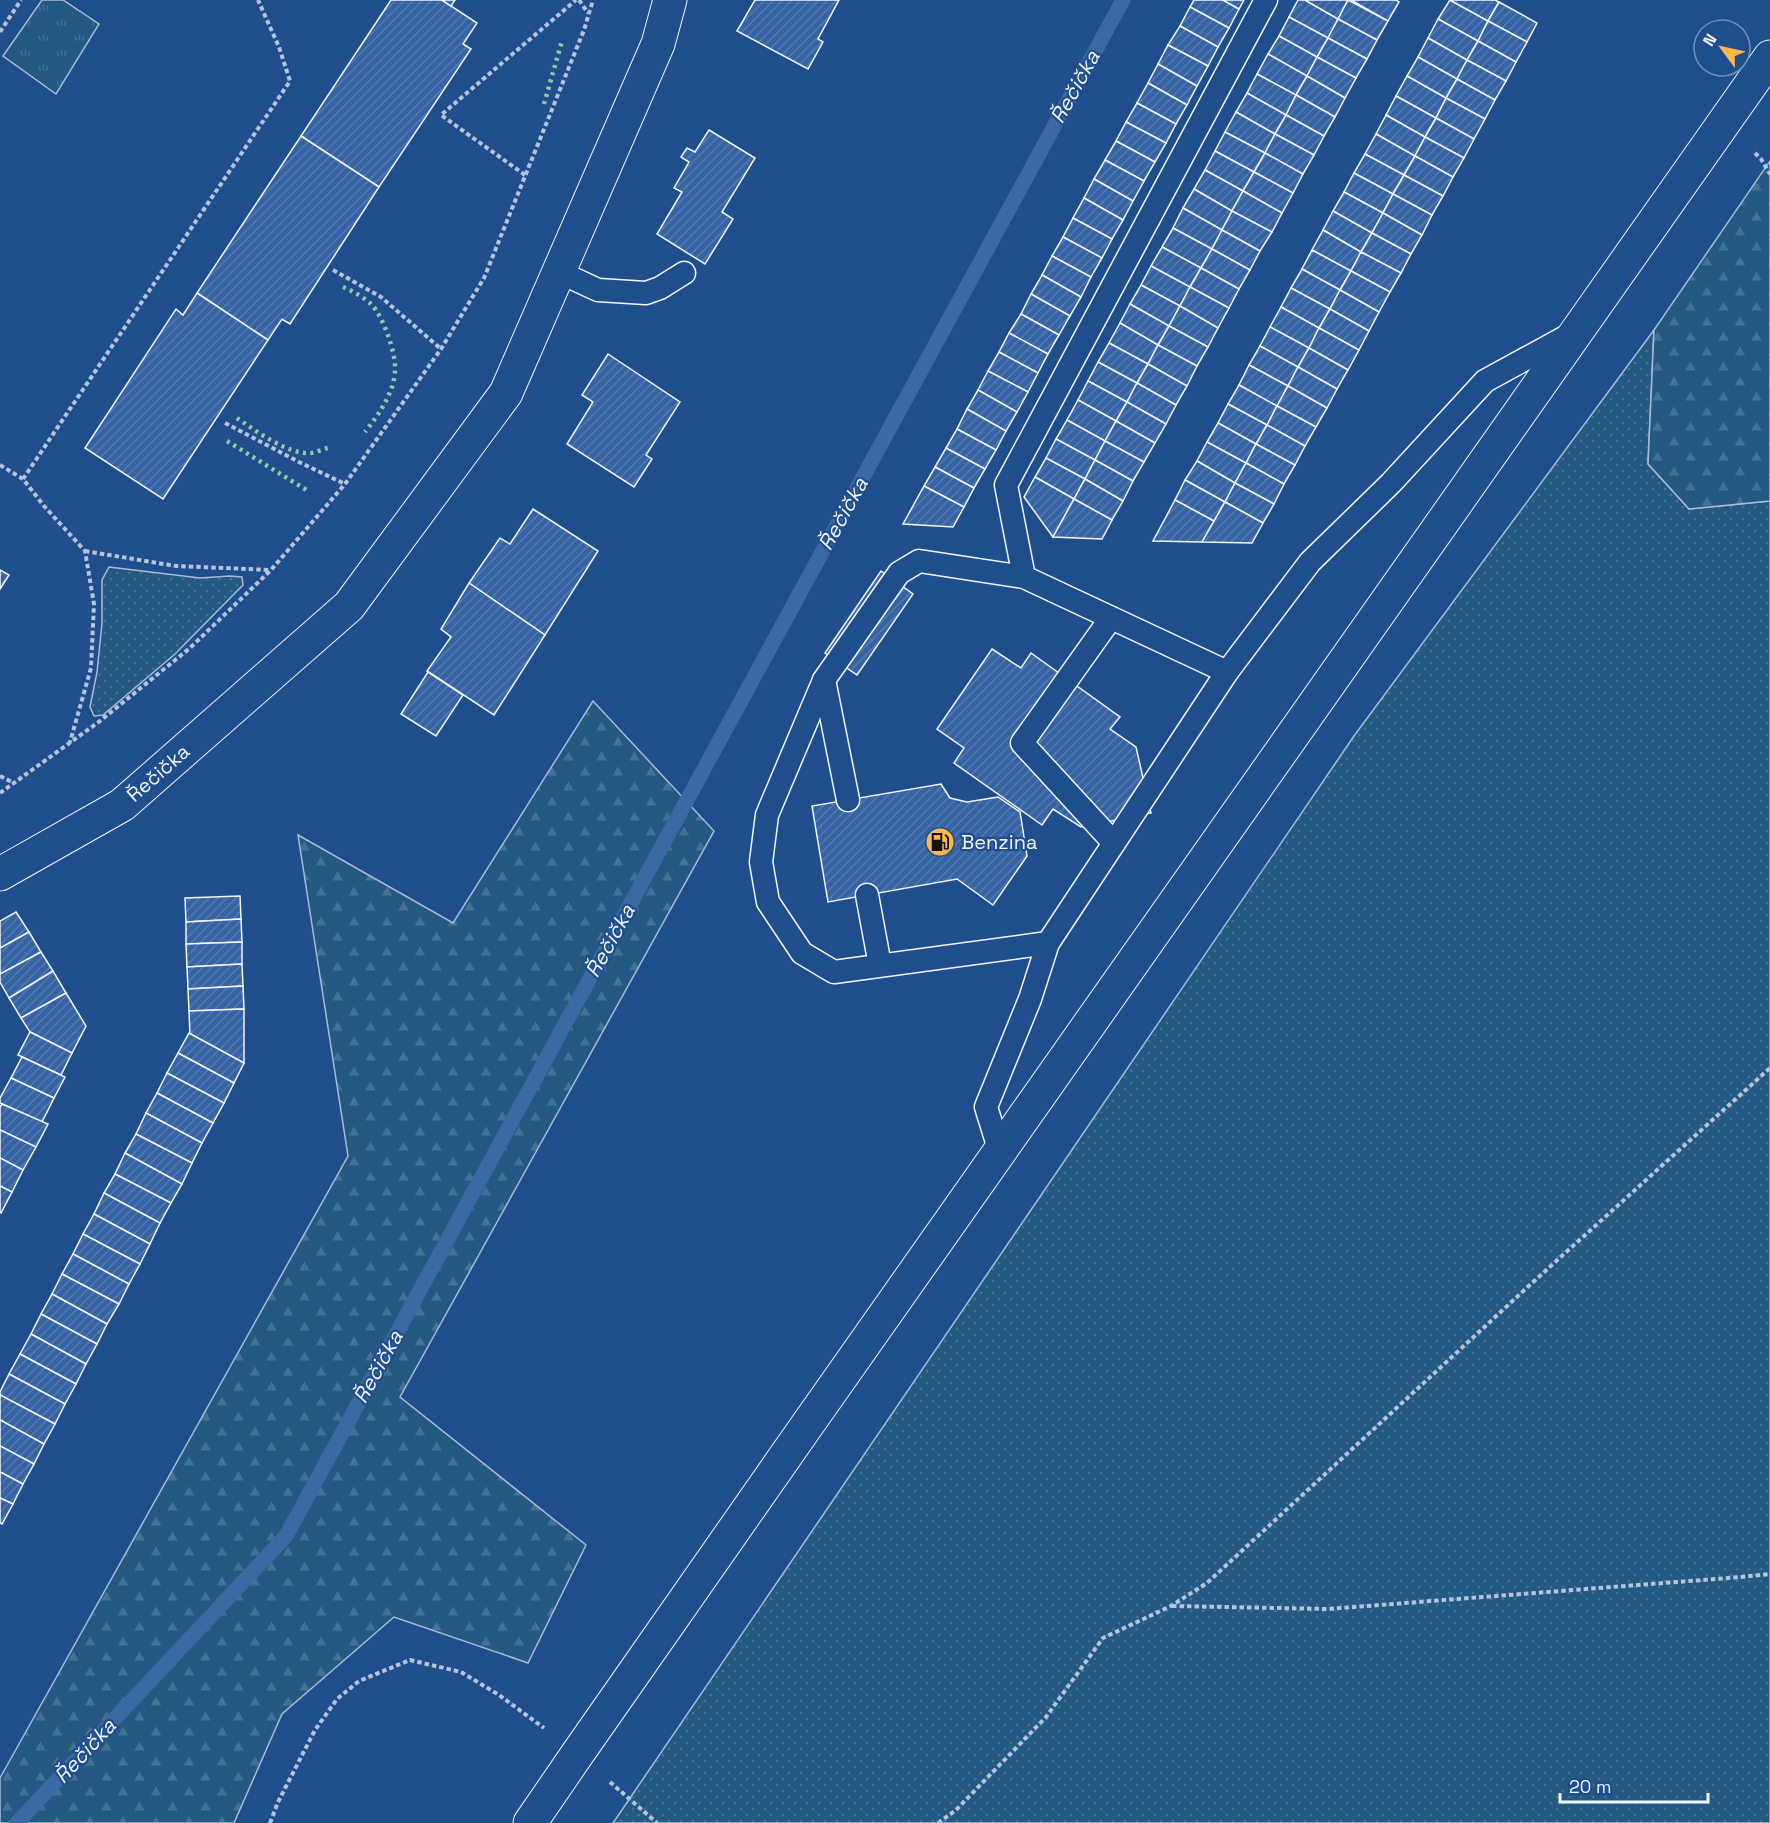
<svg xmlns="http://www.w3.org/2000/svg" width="1770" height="1823" font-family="'Space Grotesk',sans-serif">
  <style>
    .grass { fill: url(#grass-dots); stroke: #a8bbd7; stroke-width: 1.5 }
    .forest { fill: url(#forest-firs); stroke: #a8bbd7; stroke-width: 1.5 }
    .park { fill: url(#park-tufts); stroke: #a8bbd7; stroke-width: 1.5 }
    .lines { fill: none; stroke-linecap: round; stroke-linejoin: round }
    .stream { stroke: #3b69a3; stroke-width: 15 }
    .building { fill: url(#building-hatch); stroke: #f2f6ff; stroke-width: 1.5 }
    .service-casing { stroke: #f2f6ff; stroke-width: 25 }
    .minor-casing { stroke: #f2f6ff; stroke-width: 35 }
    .primary-casing { stroke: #f2f6ff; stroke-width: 35 }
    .path { stroke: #b3c4dc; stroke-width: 4; stroke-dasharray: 4.5 3; stroke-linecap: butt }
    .service { stroke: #1f4e8c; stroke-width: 22 }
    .minor { stroke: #1f4e8c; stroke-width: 33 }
    .primary { stroke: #1f4e8c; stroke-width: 33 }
    .hedge { stroke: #97c8a6; stroke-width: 4.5; stroke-dasharray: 3 4.5; stroke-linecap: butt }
    .labels { text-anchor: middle; stroke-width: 4.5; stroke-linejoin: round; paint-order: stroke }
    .street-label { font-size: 20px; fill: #f2f6ff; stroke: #1f4e8c }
    .poi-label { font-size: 20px; fill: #f2f6ff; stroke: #1f4e8c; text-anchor: start }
    .water-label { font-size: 21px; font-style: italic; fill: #f2f6ff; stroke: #1f4e8c }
  </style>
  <defs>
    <pattern id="grass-dots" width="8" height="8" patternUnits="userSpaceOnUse" patternTransform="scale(1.5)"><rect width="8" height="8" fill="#245a82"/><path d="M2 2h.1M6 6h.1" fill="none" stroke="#447295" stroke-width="1.8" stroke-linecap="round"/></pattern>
    <pattern id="forest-firs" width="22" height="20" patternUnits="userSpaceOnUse" patternTransform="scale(1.5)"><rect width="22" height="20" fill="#245a82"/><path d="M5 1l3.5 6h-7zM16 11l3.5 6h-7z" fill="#447295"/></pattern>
    <pattern id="park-tufts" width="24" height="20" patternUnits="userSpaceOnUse" patternTransform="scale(1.5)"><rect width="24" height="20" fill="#245a82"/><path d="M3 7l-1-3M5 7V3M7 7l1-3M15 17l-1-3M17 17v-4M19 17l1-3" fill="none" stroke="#447295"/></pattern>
    <pattern id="building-hatch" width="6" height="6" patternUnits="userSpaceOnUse" patternTransform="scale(1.5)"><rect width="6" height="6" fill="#3563a3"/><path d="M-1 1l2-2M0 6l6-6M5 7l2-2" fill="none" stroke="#537ab1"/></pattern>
  </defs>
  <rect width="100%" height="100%" fill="#1f4e8c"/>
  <g class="grass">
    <polygon points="1654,330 1648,464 1689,509 1770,501 1770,1823 613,1823 1354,736"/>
    <polygon points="109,567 200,578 230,576 242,577 243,585 175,654 103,715 94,716 90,707 97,672 102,623 102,580"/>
  </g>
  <g class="forest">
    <polygon points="1770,161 1770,501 1689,509 1648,464 1654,330"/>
    <polygon points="593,701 714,831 400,1397 586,1545 528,1663 394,1617 282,1714 234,1823 0,1823 0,1778 348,1156 298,835 453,923"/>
  </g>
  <polygon class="park" points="42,0 63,0 99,24 56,94 3,56"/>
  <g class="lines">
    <polyline class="stream" points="17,1823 286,1536 1123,0"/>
  </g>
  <g class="building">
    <polygon points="391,0 442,0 477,23 463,44 471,49 379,187 301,136"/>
    <polygon points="442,0 455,0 451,6"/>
    <polygon points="755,0 839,0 818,39 823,42 808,69 737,31"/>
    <polygon points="1194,0 1223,0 1239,9 1229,28 1190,7"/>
    <polygon points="1223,0 1244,0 1239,9"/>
    <polygon points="1298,0 1305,0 1338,19 1328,38 1289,17"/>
    <polygon points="1305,0 1348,0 1338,19"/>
    <polygon points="1348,0 1388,21 1377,40 1338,19"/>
    <polygon points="1351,0 1396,0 1399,2 1388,21"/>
    <polygon points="1450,0 1488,21 1478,41 1438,19"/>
    <polygon points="1450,0 1495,0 1499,2 1488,21"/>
    <polygon points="1499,2 1537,23 1527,42 1488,21"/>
    <polygon points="1190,7 1229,28 1218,47 1180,26"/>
    <polygon points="1289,17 1328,38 1317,57 1279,36"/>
    <polygon points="1338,19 1377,40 1367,59 1328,38"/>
    <polygon points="1438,19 1478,41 1467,60 1428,38"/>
    <polygon points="1488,21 1527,42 1516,62 1478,41"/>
    <polygon points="1180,26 1218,47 1208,66 1168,45"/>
    <polygon points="1279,36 1317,57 1307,76 1268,54"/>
    <polygon points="1328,38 1367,59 1356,78 1317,57"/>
    <polygon points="1428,38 1467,60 1457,79 1418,57"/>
    <polygon points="1478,41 1516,62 1506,81 1467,60"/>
    <polygon points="1168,45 1208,66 1197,86 1158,64"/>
    <polygon points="1268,54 1307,76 1296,95 1257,74"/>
    <polygon points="1317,57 1356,78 1345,98 1307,76"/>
    <polygon points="1418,57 1457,79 1446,98 1407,76"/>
    <polygon points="1467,60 1506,81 1495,100 1457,79"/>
    <polygon points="1158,64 1197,86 1187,105 1148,83"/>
    <polygon points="1257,74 1296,95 1286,115 1247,93"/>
    <polygon points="1307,76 1345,98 1335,117 1296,95"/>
    <polygon points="1407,76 1446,98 1436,118 1396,96"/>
    <polygon points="1457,79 1495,100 1485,119 1446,98"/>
    <polygon points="1148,83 1187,105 1176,124 1137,103"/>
    <polygon points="1247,93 1286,115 1275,134 1236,112"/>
    <polygon points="1296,95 1335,117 1324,136 1286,115"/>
    <polygon points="1396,96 1436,118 1425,137 1386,115"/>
    <polygon points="1446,98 1485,119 1474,139 1436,118"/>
    <polygon points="1137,103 1176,124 1166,143 1126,122"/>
    <polygon points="1236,112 1275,134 1265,153 1225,132"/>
    <polygon points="1286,115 1324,136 1314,155 1275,134"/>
    <polygon points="1386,115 1425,137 1415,156 1376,134"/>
    <polygon points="1436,118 1474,139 1464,158 1425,137"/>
    <polygon points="1126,122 1166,143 1155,162 1116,141"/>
    <polygon points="709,130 755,158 722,212 733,219 705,264 657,234 682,192 674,188 689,162 681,157 687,148 695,152"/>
    <polygon points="1225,132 1265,153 1254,172 1215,151"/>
    <polygon points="1275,134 1314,155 1303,174 1265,153"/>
    <polygon points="1376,134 1415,156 1404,175 1365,154"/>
    <polygon points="301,136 379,187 290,324 282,319 268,340 197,293"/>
    <polygon points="1425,137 1464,158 1453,177 1415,156"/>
    <polygon points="1116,141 1155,162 1144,181 1105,160"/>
    <polygon points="1215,151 1254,172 1243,191 1205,170"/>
    <polygon points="1265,153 1303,174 1293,193 1254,172"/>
    <polygon points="1365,154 1404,175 1393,194 1354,173"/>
    <polygon points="1415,156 1453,177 1443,196 1404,175"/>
    <polygon points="1105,160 1144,181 1133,201 1094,179"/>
    <polygon points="1205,170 1243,191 1232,211 1194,189"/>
    <polygon points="1254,172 1293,193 1282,213 1243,191"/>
    <polygon points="1354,173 1393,194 1383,213 1344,192"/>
    <polygon points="1404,175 1443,196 1432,215 1393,194"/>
    <polygon points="1094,179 1133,201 1123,220 1084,198"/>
    <polygon points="1194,189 1232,211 1222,230 1183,208"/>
    <polygon points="1243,191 1282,213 1272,232 1232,211"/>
    <polygon points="1344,192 1383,213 1372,233 1333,211"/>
    <polygon points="1393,194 1432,215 1422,235 1383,213"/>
    <polygon points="1084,198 1123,220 1112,239 1073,218"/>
    <polygon points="1183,208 1222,230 1212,249 1173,228"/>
    <polygon points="1232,211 1272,232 1260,251 1222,230"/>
    <polygon points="1333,211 1372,233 1361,252 1323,230"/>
    <polygon points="1383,213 1422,235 1411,254 1372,233"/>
    <polygon points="1073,218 1112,239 1102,258 1063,237"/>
    <polygon points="1173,228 1212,249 1201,268 1162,247"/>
    <polygon points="1222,230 1260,251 1250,270 1212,249"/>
    <polygon points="1323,230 1361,252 1351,271 1312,250"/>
    <polygon points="1372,233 1411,254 1401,273 1361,252"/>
    <polygon points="1063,237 1102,258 1091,277 1052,256"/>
    <polygon points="1162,247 1201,268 1190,287 1151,266"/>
    <polygon points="1212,249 1250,270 1239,289 1201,268"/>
    <polygon points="1312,250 1351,271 1340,290 1302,269"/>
    <polygon points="1361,252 1401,273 1390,292 1351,271"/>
    <polygon points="1052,256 1091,277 1081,297 1042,275"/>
    <polygon points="1151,266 1190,287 1180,306 1141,285"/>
    <polygon points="1201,268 1239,289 1229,308 1190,287"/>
    <polygon points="1302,269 1340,290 1330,309 1291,288"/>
    <polygon points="1351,271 1390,292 1379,312 1340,290"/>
    <polygon points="1042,275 1081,297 1070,316 1031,294"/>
    <polygon points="1141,285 1180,306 1169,326 1130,304"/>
    <polygon points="1190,287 1229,308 1218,328 1180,306"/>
    <polygon points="1291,288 1330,309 1319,328 1281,307"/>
    <polygon points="1340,290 1379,312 1369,331 1330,309"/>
    <polygon points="197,293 268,340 163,499 85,448 176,309 183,315"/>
    <polygon points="1031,294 1070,316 1059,335 1021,314"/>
    <polygon points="1130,304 1169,326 1158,345 1120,323"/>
    <polygon points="1180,306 1218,328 1208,347 1169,326"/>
    <polygon points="1281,307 1319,328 1309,348 1270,327"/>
    <polygon points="1330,309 1369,331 1359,350 1319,328"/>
    <polygon points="1021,314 1059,335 1048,354 1009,333"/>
    <polygon points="1120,323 1158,345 1148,364 1109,343"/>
    <polygon points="1169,326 1208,347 1197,366 1158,345"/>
    <polygon points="1270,327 1309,348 1298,367 1260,346"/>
    <polygon points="1319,328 1359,350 1348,370 1309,348"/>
    <polygon points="1009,333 1048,354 1038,373 999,352"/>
    <polygon points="1109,343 1148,364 1137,383 1098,362"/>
    <polygon points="1158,345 1197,366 1187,386 1148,364"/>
    <polygon points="1260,346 1298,367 1288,386 1249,365"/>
    <polygon points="1309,348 1348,370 1337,389 1298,367"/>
    <polygon points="999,352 1038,373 1028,392 988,371"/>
    <polygon points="608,354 680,402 646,455 652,459 634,487 567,444 593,402 582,395"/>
    <polygon points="1098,362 1137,383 1127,402 1088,381"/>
    <polygon points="1148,364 1187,386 1176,405 1137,383"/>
    <polygon points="1249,365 1288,386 1277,406 1239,385"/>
    <polygon points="1298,367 1337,389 1327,408 1288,386"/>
    <polygon points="988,371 1028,392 1017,412 978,390"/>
    <polygon points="1088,381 1127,402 1116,421 1078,400"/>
    <polygon points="1137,383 1176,405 1166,424 1127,402"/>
    <polygon points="1239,385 1277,406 1267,425 1228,404"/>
    <polygon points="1288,386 1327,408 1316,427 1277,406"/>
    <polygon points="978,390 1017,412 1006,431 967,409"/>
    <polygon points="1078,400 1116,421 1105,441 1067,420"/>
    <polygon points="1127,402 1166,424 1155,443 1116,421"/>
    <polygon points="1228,404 1267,425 1256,444 1218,423"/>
    <polygon points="1277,406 1316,427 1305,446 1267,425"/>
    <polygon points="967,409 1006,431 996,450 957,429"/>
    <polygon points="1067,420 1105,441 1095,460 1056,439"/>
    <polygon points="1116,421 1155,443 1144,462 1105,441"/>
    <polygon points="1218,423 1256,444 1246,463 1207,442"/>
    <polygon points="1267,425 1305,446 1295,465 1256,444"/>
    <polygon points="957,429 996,450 985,469 946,448"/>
    <polygon points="1056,439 1095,460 1085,479 1046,458"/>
    <polygon points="1105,441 1144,462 1133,481 1095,460"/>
    <polygon points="1207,442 1246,463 1235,483 1197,461"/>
    <polygon points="1256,444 1295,465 1284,484 1246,463"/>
    <polygon points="946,448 985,469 974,488 935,467"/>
    <polygon points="1046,458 1085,479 1074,499 1035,477"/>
    <polygon points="1095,460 1133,481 1123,501 1085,479"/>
    <polygon points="1197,461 1235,483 1225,502 1185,480"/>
    <polygon points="1246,463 1284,484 1274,504 1235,483"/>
    <polygon points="935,467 974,488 964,507 924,486"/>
    <polygon points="1035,477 1074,499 1053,537 1024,497"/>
    <polygon points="1085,479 1123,501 1112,520 1074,499"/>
    <polygon points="1185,480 1225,502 1214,521 1175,500"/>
    <polygon points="1235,483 1274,504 1263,523 1225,502"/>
    <polygon points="924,486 964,507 953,527 903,524"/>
    <polygon points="1074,499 1112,520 1102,539 1053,537"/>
    <polygon points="1175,500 1214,521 1202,542 1153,541"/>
    <polygon points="1225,502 1263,523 1252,543 1202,542"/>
    <polygon points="533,509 598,551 545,635 469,583 500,538 510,544"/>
    <polygon points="0,570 9,575 0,589"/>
    <polygon points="881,571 913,594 857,675 825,653"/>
    <polygon points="469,583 545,635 494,715 427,671 451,637 441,629"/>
    <polygon points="992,649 1021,668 1031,653 1120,717 1110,729 1136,747 1151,813 1081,827 1053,809 1042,825 954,763 964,748 937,729"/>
    <polygon points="428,672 463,695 436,736 401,714"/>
    <polygon points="941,784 950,798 967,802 998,797 1020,812 1027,856 993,905 957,879 828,902 812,806"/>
    <polygon points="240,896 241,919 186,922 185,898"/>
    <polygon points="16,912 29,932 0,948 0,921"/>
    <polygon points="241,919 242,942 186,944 186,922"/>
    <polygon points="29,932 41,952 0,974 0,948"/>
    <polygon points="242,942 242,964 187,967 186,944"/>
    <polygon points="41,952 53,971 9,998 0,982 0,974"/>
    <polygon points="242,964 243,986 188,989 187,967"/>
    <polygon points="53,971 66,993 21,1018 9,998"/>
    <polygon points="243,986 244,1009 189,1011 188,989"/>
    <polygon points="66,993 86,1026 72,1053 30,1032 21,1018"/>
    <polygon points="244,1009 244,1063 190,1034 189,1011"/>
    <polygon points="30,1032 72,1053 61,1075 18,1055"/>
    <polygon points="189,1033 244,1063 234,1083 178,1053"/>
    <polygon points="178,1053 234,1083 224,1103 167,1073"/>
    <polygon points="22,1057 65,1077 54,1098 11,1078"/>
    <polygon points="167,1073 224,1103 213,1123 157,1093"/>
    <polygon points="11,1078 54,1098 42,1122 0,1103 0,1098"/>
    <polygon points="157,1093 213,1123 202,1143 146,1113"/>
    <polygon points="2,1104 48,1124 36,1147 0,1130 0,1107"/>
    <polygon points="146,1113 202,1143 192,1163 136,1134"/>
    <polygon points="0,1130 36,1147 23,1170 0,1158"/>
    <polygon points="136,1134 192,1163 182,1184 125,1153"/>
    <polygon points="125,1153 182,1184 171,1203 115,1174"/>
    <polygon points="0,1158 23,1170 12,1192 0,1186"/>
    <polygon points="115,1174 171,1203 160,1223 104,1193"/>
    <polygon points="0,1186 12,1192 1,1213 0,1212"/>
    <polygon points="104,1193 160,1223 150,1244 94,1214"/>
    <polygon points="94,1214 150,1244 140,1264 83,1234"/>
    <polygon points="83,1234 140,1264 129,1284 73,1254"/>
    <polygon points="73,1254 129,1284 119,1304 62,1274"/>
    <polygon points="62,1274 119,1304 107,1324 52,1294"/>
    <polygon points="52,1294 107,1324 97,1344 41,1314"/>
    <polygon points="41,1314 97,1344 86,1364 31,1334"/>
    <polygon points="31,1334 86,1364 76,1384 20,1354"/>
    <polygon points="20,1354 76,1384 65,1404 9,1374"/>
    <polygon points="9,1374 65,1404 55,1424 0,1395 0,1392"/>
    <polygon points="0,1395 55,1424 44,1444 0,1420"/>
    <polygon points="0,1420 44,1444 34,1464 0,1446"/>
    <polygon points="0,1446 34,1464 23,1484 0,1472"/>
    <polygon points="0,1472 23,1484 13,1504 0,1498"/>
    <polygon points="0,1498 13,1504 2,1524 0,1523"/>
  </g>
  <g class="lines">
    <g class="service-casing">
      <g id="service">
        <polyline points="559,272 598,290 646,293 660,288 684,273"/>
        <polyline points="1024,577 1006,485 1266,0"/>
        <polyline points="1111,618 1022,743 1114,843"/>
        <polyline points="824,680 848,800"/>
        <polyline points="867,895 880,965"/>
        <polyline points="1048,943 834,972 802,953 768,902 761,862 767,815 824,680 899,573 919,561 1024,577 1227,672"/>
        <polyline points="1000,1152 986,1107 1030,999 1048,943 1227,672 1310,562 1391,483 1485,381 1571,334"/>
      </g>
    </g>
    <g class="minor-casing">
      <polyline id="minor" points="0,874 122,805 349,606 506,393 658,44 670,0"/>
    </g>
    <g class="primary-casing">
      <polyline id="primary" points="530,1823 578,1753 803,1431 1770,57"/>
    </g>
    <g class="path">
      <polyline points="579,0 588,13"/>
      <polyline points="0,32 21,0"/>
      <polyline points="1755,153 1761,159 1770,174"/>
      <polyline points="525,175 441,115 576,0"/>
      <polyline points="333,270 381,297 441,349"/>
      <polyline points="225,423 299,462 345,484"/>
      <polyline points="0,465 23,479 44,506 85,551 94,604 91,668 70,742"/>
      <polyline points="23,479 290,81 279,47 258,0"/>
      <polyline points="85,551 176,566 271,570"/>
      <polyline points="0,776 14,783"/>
      <polyline points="0,793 100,721 190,648 271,570 345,484 441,349 484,278 584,30 593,0"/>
      <polyline points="1172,1606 1328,1609 1741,1577 1770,1574"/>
      <polyline points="610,1782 657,1823"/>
      <polyline points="270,1823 278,1802 315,1730 337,1699 359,1681 410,1660 461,1672 499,1695 544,1728"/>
      <polyline points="938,1823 956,1810 1046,1717 1103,1638 1171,1606 1207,1583 1532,1283 1770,1068"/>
    </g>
    <use href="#service" class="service"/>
    <use href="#minor" class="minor"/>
    <use href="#primary" class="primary"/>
    <g class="hedge">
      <polyline points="544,104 562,41"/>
      <path d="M343,287C353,291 363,297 371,304C383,316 396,353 395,369C395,376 393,386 390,392C384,407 375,419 365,432"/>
      <path d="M237,418C254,430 289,455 310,453C316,453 323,449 328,448"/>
      <polyline points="227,441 308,491"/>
    </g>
  </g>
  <defs>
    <g id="fuel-disc" transform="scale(1.5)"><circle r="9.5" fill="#ffb74d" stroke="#1f4e8c"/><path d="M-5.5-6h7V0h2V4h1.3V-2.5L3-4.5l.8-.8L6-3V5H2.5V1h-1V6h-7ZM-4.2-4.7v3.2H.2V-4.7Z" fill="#111"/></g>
  </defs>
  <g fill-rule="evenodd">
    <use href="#fuel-disc" x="940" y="842"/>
  </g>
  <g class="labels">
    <g class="street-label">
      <text transform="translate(158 773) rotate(-41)" y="7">Řečička</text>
    </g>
    <g class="poi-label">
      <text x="961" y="849">Benzina</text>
    </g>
    <g class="water-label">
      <text transform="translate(1075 87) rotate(-61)" y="7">Řečička</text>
      <text transform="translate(843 514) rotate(-61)" y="7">Řečička</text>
      <text transform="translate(610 941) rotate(-61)" y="7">Řečička</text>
      <text transform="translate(378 1367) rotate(-61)" y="7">Řečička</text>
      <text transform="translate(85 1751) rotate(-47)" y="7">Řečička</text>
    </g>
  </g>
  <g transform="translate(1722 48) rotate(303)"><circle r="28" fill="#1f4e8c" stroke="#7391ba" stroke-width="1.5"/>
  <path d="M0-4.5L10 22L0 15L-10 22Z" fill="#ffb74d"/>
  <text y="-9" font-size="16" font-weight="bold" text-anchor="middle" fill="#f2f6ff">N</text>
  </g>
  <path d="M1560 1793v9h148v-9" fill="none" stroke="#f2f6ff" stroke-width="3"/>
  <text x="1569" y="1793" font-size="18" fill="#f2f6ff" stroke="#1f4e8c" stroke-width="4.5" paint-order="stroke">20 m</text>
</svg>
